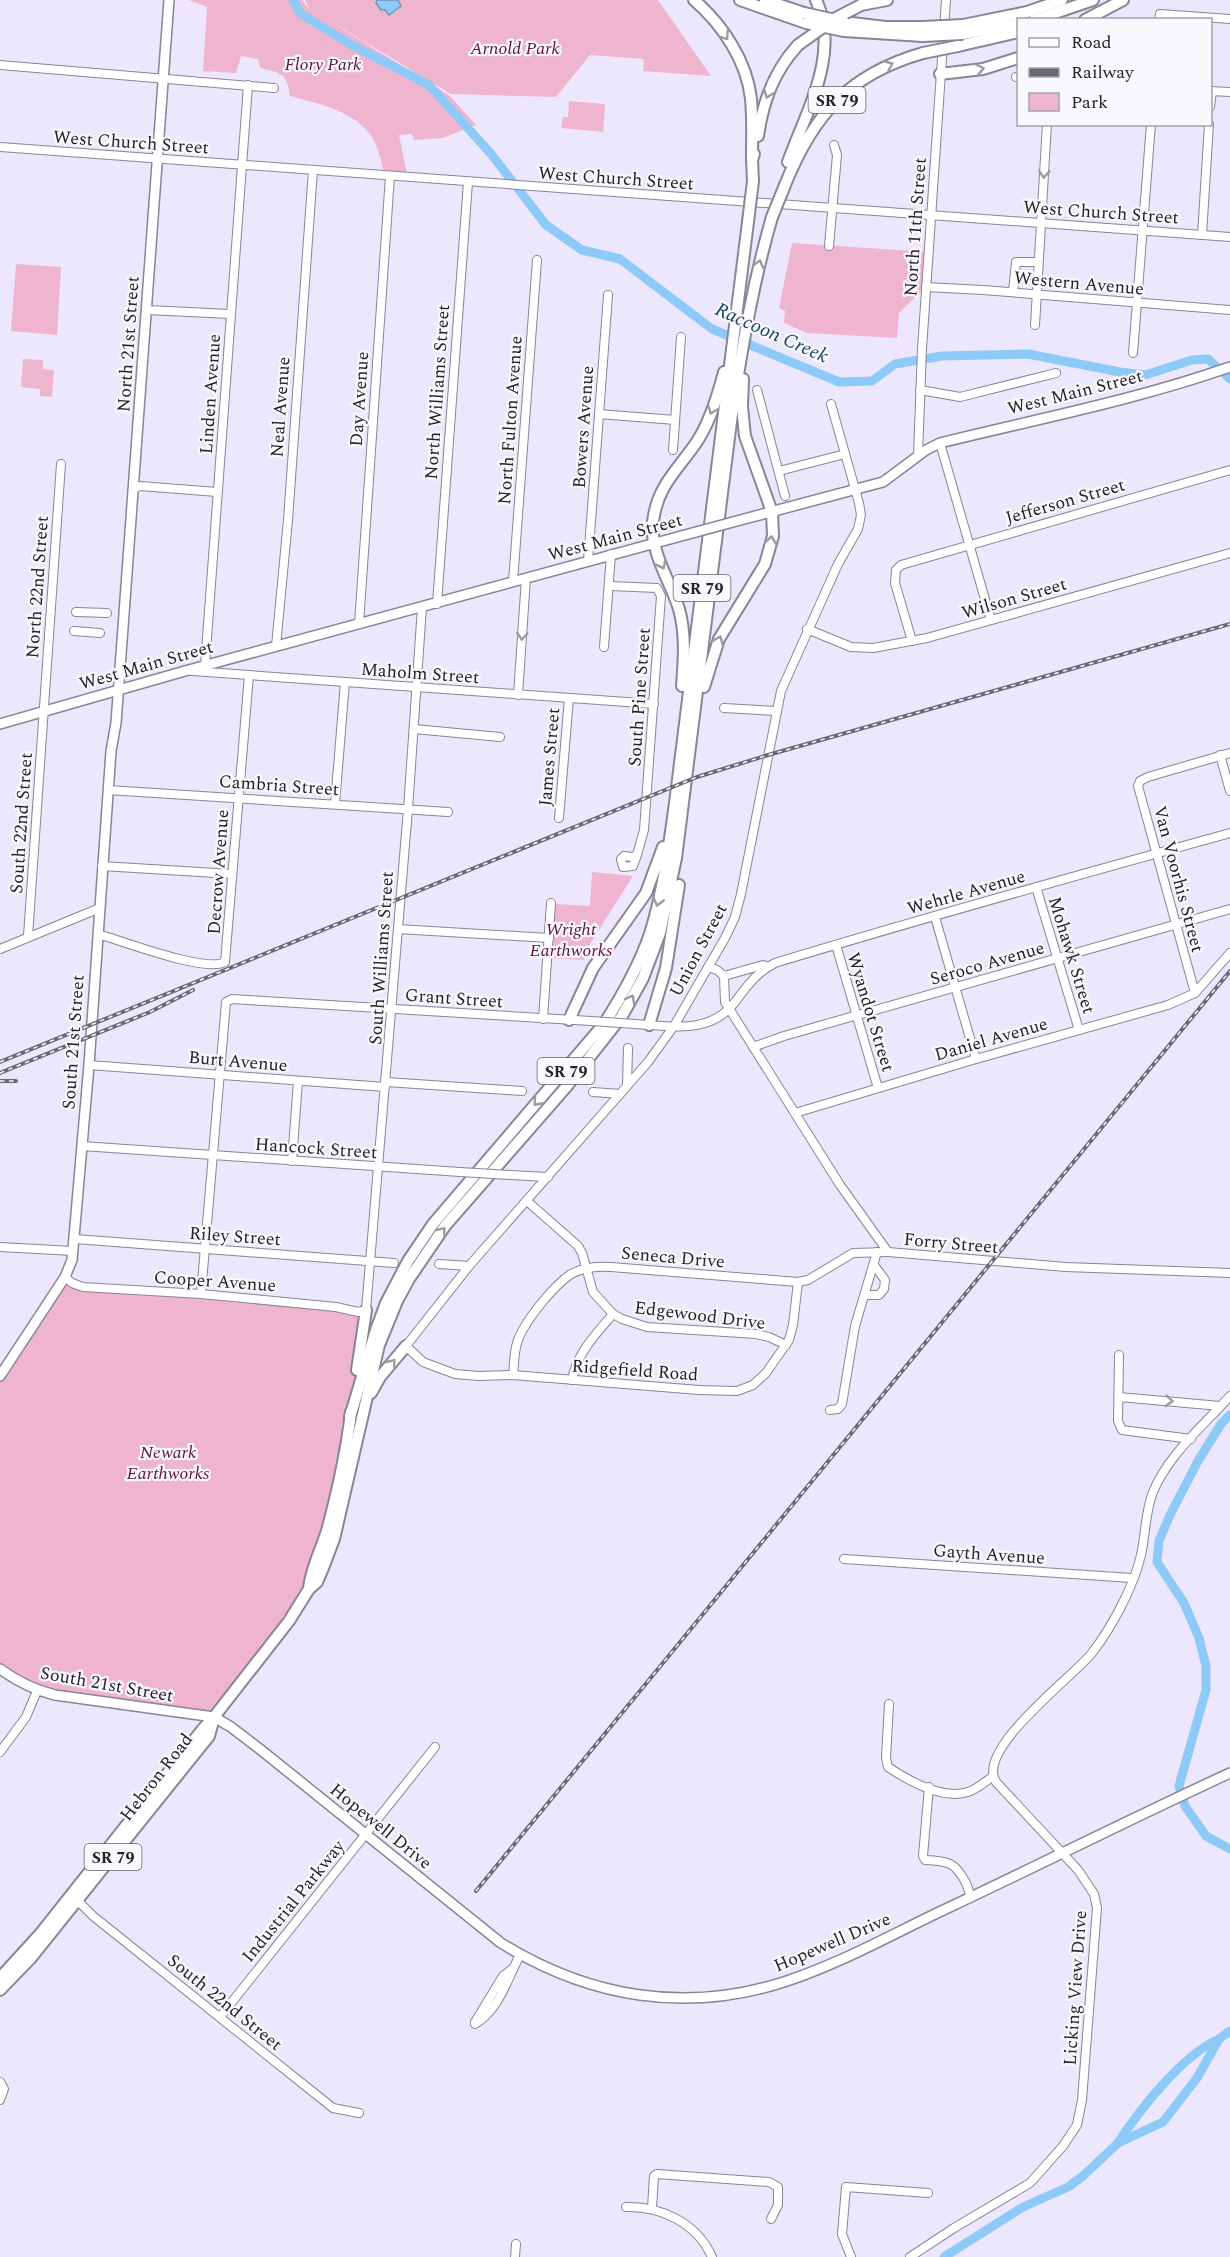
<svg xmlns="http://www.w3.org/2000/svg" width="1230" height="2257" font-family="Spectral,serif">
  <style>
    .green { fill: #f0b5ce }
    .water { fill: #8dcaf7; stroke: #6d97b9; stroke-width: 1.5 }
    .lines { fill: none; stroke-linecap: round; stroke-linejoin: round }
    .river { stroke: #8dcaf7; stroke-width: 9 }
    .minor-casing { stroke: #898498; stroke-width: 10 }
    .major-casing { stroke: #898498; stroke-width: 12 }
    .highway-casing { stroke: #898498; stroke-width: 14 }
    .minor { stroke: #fff; stroke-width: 8 }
    .major { stroke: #fff; stroke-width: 9 }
    .highway { stroke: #fff; stroke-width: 10 }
    .rail-casing { stroke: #6b6875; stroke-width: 4 }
    .rail { stroke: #f9f8fc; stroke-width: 1.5; stroke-dasharray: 4.5; stroke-linecap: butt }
    .minor-bridge-casing { stroke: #898498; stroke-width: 10; stroke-linecap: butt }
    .major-bridge-casing { stroke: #898498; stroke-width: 12; stroke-linecap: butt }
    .highway-bridge-casing { stroke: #898498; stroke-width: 14; stroke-linecap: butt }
    .minor-bridge { stroke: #fff; stroke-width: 8 }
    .major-bridge { stroke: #fff; stroke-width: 9 }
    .highway-bridge { stroke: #fff; stroke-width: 10 }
    .oneway { stroke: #9c9b9f }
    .labels { text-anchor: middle; stroke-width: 4.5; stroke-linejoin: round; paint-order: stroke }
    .shield { fill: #f9f8fc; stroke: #636268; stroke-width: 1.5 }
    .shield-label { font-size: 16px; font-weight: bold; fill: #232129 }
    .park-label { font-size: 18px; font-style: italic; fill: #60113d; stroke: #f9f8fc }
    .street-label { font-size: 18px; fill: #232129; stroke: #f9f8fc }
    .water-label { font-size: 20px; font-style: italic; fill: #1a4766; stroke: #f9f8fc }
  </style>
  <rect width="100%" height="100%" fill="#ede7fe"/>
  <g class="green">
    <path d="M189,0H302L310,10L305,0H658L711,76L643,71L644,59L590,55L556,97L451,94L322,16L450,96L476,125L443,138L414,140L412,134L399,135L407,174L384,172C381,161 378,146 372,137C354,110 318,104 290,96C287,73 281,73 260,68L258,59L241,56L236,73L203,71L207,7Z"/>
    <polygon points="569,101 604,104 605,107 603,132 561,128 563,117 568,117"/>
    <polygon points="792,243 928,252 926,287 899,313 897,338 807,333 784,323 785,311 779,308"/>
    <polygon points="16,264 61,267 57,335 11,331"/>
    <polygon points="23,359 43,360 43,369 54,370 52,397 40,396 40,389 21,387"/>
    <polygon points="592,872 633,876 590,944 584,960 550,958 555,904 590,906"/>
    <polygon points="65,1277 72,1283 366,1310 350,1417 309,1589 214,1717 55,1695 0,1669 0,1377"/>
  </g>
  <polygon class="water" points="377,0 398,0 401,6 389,15 385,10 381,10 376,3"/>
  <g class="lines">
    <g class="river">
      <polyline points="293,0 301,14 352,45 429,85 492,155 546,225 582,250 620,259 712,329 839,382 872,381 895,364 942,356 1028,354 1120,372 1145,375 1192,360 1208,359 1230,379"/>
      <polyline points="1230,1415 1221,1424 1198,1461 1170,1515 1159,1541 1157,1562 1184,1603 1199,1638 1206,1666 1206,1690 1179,1786 1185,1806 1206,1836 1230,1849"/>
      <path d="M1118,2143C1140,2109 1181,2057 1217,2040"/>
      <polyline points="944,2257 1023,2207 1068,2187 1083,2176 1118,2143 1163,2122 1197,2078 1219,2039 1230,2031"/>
    </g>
    <g class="minor-casing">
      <g id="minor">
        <polyline points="1159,20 1160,14 1230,19"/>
        <polyline points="0,65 274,88"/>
        <polyline points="1016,77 1018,77"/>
        <polyline points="1210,91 1230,92"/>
        <polyline points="1210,107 1212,91"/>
        <polyline points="0,147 1230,237"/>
        <polyline points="1202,235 1209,124"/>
        <polyline points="829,246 837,155 834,145"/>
        <polyline points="926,287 983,290 1230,310"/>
        <polyline points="1013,292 1016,262 1037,262"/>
        <polyline points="147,310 230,314"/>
        <polyline points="1035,325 1047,124"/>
        <polyline points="1133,353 1151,124"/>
        <polyline points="757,390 785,496"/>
        <polyline points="920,390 960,397 1056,373"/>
        <polyline points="599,414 675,420"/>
        <polyline points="940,443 991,620"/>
        <polyline points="673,450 681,337"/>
        <polyline points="918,455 922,349 946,0"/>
        <polyline points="779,471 845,454"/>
        <polyline points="133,489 140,486 217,492"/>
        <polyline points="588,561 608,295"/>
        <polyline points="513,582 537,260"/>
        <polyline points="610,586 657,588 661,596 644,830 637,855 632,857 624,856 621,859 623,867 633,866 637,855"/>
        <polyline points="437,604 468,182"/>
        <polyline points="76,612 107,613"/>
        <polyline points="359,624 390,176"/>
        <polyline points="807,629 851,647 873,648 927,638 1230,553"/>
        <polyline points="74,631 100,633"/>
        <polyline points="912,641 895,583 896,570 901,565 1230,470"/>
        <polyline points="276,646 288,520 313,170"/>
        <polyline points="604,647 611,554"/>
        <polyline points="205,665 248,85"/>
        <polyline points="192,671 654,704"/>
        <polyline points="518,695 526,578"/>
        <polyline points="724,708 777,711"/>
        <polyline points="414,729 500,737"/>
        <polyline points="1220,755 1230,791"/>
        <polyline points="108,790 448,812"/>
        <polyline points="335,804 345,682"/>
        <polyline points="559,818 569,698"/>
        <polyline points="102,866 232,874"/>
        <polyline points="1036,887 1079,1030"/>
        <polyline points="935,917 976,1059"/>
        <polyline points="398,929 549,938"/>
        <path d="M98,934C122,941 206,973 225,962L249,675"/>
        <polyline points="28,936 61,464"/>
        <polyline points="836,945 878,1088"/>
        <polyline points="0,949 100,908"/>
        <polyline points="708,967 717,970 724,976 725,1002 840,1185 888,1252 1066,1267 1230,1273"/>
        <polyline points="724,976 763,965 766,966"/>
        <polyline points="1195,993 1138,786 1140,781 1148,777 1230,753"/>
        <polyline points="543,1019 551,903"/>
        <path d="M635,1024C671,1026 710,1035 735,1002C747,986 757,972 775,963C926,917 1078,875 1230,833"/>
        <polyline points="753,1047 784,1036 1230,909"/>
        <polyline points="89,1065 385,1087"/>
        <polyline points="386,1082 522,1091"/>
        <polyline points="627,1086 628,1048"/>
        <polyline points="593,1092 620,1094"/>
        <polyline points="795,1113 976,1059 1168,1005 1195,993 1230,953"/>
        <polyline points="82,1146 460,1172"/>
        <polyline points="292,1161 298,1081"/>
        <polyline points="510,1175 548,1177"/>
        <polyline points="527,1201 578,1246 582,1253 593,1292 613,1314 622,1319 647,1327 756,1334 769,1337 786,1345"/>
        <polyline points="75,1239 394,1263"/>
        <polyline points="0,1247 73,1251"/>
        <polyline points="439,1264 469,1266"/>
        <polyline points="65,1277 72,1283 83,1287 201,1294 336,1307 358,1312 366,1310 408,809 422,607"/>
        <polyline points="798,1282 793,1325 789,1340 766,1373 753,1385 737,1391 699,1390 513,1375 479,1376 455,1374 423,1362 406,1346 469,1266 648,1062 674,1026 725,938 735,917 741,894 781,691 838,564 858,529 861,515 859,503 831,404"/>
        <polyline points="201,1294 226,1002 232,999 264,1001 591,1021"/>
        <polyline points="866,1295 879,1295 884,1289 885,1280 874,1265"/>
        <polyline points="1119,1355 1118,1421 1122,1430 1191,1439"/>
        <path d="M513,1375C514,1365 514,1353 517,1343C523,1323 553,1286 571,1274C583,1267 598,1266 611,1267L798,1282L808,1280L853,1253L888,1252"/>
        <path d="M572,1380C577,1353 596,1334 613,1314"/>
        <polyline points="1119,1397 1220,1406"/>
        <polyline points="830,1410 838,1409 842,1404 855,1326 877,1252"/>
        <polyline points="844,1559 1132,1578"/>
        <path d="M889,1704L886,1758L888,1767C909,1781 943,1800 968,1792C977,1789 985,1782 992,1777"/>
        <polyline points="0,1752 26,1717 37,1691"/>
        <path d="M929,1787L923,1856L925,1860C948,1861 955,1862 966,1883C968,1889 970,1891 970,1898"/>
        <polyline points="78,1901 93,1916 333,2108 359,2113"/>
        <polyline points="220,2017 435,1747"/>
        <polyline points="475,2022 503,1976 511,1970"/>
        <path d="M475,2024C500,2009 507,1979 520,1955"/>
        <polyline points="0,2082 4,2089 0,2100"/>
        <path d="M626,2207C661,2206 697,2223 712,2257"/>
        <polyline points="652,2208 654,2176 657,2174 769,2182 778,2187 778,2205 771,2219"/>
        <polyline points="515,2257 516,2244"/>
        <polyline points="851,2257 842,2234 846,2187 928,2193"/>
        <path d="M910,2257L954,2228L1030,2183L1063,2146L1077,2125L1082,2100L1097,1908L1094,1894L1078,1870L996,1782C975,1749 1073,1677 1092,1653C1112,1627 1134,1586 1141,1555C1146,1533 1145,1512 1153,1492C1168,1455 1204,1425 1230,1396"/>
      </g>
    </g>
    <g class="major-casing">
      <g id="major">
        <path d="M733,522L883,482L926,450L940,443C1037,419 1136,400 1230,367"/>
        <polyline points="0,724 185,671 696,532"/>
        <polyline points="0,1376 65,1277 72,1260 89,1065 111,751 116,723 169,0"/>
        <path d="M0,1669C18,1682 34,1690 55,1695L214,1717L231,1727L261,1750L501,1943C590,1998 687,2014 787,1981C844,1962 898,1931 952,1906C1045,1862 1137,1816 1230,1773"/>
      </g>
    </g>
    <g class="highway-casing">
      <g id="highway">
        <path d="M694,0C722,24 747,61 751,99C753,120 752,140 752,160"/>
        <polyline points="740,0 806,23"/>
        <polyline points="765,0 804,13"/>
        <polyline points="861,5 887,0"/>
        <polyline points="1034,20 1093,0"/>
        <polyline points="1085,20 1123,0"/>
        <polyline points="844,22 885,27 922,27"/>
        <polyline points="963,25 1027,12 1062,0"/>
        <polyline points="844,31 923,36"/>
        <polyline points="963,34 1018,24"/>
        <polyline points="958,46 1018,32"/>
        <polyline points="940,74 983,69 1018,58"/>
        <path d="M758,136C763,101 774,71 798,45"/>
        <path d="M788,162C806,112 841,53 816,0"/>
        <polyline points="753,181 752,160 754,154"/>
        <path d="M785,185C813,115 849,74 923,53"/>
        <path d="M682,686C684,660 686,634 679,609C670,580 650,553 653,522C657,485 679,469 698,440C711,419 718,395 724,372"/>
        <polyline points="704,687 719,639 765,564 773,536 772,512 745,436 742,407 743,379"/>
        <polyline points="569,1020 593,968 646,893 663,847"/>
        <polyline points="649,1025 666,968 679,885"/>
        <polyline points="357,1370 366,1310"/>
        <polyline points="371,1393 380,1377 406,1346"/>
        <path d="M350,1417L376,1330L386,1303L408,1261L433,1224L604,1024C622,996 639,966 650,934C663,892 669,847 675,803L748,222"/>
        <path d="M309,1589C310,1570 323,1546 328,1527C337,1493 347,1447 351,1412"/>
        <path d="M0,1978L40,1934L202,1730L214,1717L289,1621L309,1589L317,1582L323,1568L334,1539L379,1345L397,1301L409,1279L445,1226L567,1086L622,1016L643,978L660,933L676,858L733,406C743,342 754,279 772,217"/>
        <polyline points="0,1990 30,1959 209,1736 214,1718"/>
      </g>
    </g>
    <use href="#minor" class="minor"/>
    <use href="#major" class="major"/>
    <use href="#highway" class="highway"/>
    <g class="rail-casing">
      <g id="rail">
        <polyline points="0,1062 697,777 768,755 1230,624"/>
        <polyline points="0,1073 150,1012 193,990"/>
        <polyline points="0,1081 16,1081"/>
        <polyline points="476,1891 1230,971"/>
      </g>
    </g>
    <use href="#rail" class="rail"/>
    <g class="minor-bridge-casing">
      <g id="minor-bridge">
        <polyline points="591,1021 635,1024"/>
        <polyline points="460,1172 510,1175"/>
      </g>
    </g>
    <g class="major-bridge-casing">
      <polyline id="major-bridge" points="696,532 733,522"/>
    </g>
    <g class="highway-bridge-casing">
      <g id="highway-bridge">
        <polyline points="804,13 844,22"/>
        <polyline points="806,23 844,31"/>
        <polyline points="922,27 963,25"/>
        <polyline points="923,36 963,34"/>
        <polyline points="798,45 836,18 861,5"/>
        <polyline points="923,53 958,46"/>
        <polyline points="772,217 785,185"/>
        <polyline points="748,222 753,181"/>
      </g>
    </g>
    <use href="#minor-bridge" class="minor-bridge"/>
    <use href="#major-bridge" class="major-bridge"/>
    <use href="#highway-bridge" class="highway-bridge"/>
  </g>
  <defs><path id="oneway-chevron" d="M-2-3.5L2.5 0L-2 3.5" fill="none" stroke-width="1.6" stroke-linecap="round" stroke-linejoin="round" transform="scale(1.5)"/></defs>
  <g class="oneway">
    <use href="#oneway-chevron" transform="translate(725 36) rotate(56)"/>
    <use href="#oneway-chevron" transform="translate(889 65) rotate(-23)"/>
    <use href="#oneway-chevron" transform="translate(980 69) rotate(-12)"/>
    <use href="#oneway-chevron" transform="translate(768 94) rotate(110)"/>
    <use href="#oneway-chevron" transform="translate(1044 174) rotate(94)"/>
    <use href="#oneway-chevron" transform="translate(759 264) rotate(-75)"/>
    <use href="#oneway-chevron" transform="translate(712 410) rotate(112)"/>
    <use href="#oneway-chevron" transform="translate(771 540) rotate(-82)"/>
    <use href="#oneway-chevron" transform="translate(662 565) rotate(64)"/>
    <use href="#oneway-chevron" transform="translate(522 636) rotate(94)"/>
    <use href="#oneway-chevron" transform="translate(719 640) rotate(-67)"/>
    <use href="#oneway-chevron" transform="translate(658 902) rotate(103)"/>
    <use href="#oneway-chevron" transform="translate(631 999) rotate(-61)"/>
    <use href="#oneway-chevron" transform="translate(537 1102) rotate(132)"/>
    <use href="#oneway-chevron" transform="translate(442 1231) rotate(-52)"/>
    <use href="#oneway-chevron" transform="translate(392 1363) rotate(-51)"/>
    <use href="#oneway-chevron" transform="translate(1169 1401) rotate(5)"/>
  </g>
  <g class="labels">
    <g class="shield">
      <rect x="808.5" y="87" width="57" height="26" rx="4.5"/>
      <rect x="673.5" y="575" width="57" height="26" rx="4.5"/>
      <rect x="537.5" y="1058" width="57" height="26" rx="4.5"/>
      <rect x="84.5" y="1844" width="57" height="26" rx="4.5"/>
    </g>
    <g class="shield-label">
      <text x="837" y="106">SR 79</text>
      <text x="702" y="594">SR 79</text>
      <text x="566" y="1077">SR 79</text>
      <text x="113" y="1863">SR 79</text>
    </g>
    <g class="park-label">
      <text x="515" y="54">Arnold Park</text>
      <text x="323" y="70">Flory Park</text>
      <text x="571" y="935">Wright<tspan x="571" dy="21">Earthworks</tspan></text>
      <text x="168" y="1458">Newark<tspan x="168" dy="21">Earthworks</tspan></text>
    </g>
    <g class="street-label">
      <text transform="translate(131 142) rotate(4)" y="6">West Church Street</text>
      <text transform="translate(616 178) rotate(4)" y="6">West Church Street</text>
      <text transform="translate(1101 212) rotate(4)" y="6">West Church Street</text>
      <text transform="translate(915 227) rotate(-86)" y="6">North 11th Street</text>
      <text transform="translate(1079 283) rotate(5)" y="6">Western Avenue</text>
      <text transform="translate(128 344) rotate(-86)" y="6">North 21st Street</text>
      <text transform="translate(437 392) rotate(-86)" y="6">North Williams Street</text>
      <text transform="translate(1075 392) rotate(-14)" y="6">West Main Street</text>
      <text transform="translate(210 394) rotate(-86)" y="6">Linden Avenue</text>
      <text transform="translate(359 399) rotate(-86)" y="6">Day Avenue</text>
      <text transform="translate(280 407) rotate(-86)" y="6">Neal Avenue</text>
      <text transform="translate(510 420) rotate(-86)" y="6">North Fulton Avenue</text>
      <text transform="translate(583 427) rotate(-86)" y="6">Bowers Avenue</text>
      <text transform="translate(1065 501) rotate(-16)" y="6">Jefferson Street</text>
      <text transform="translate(615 537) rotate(-15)" y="6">West Main Street</text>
      <text transform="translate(37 587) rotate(-86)" y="6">North 22nd Street</text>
      <text transform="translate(1014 598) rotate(-16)" y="6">Wilson Street</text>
      <text transform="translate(146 665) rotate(-16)" y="6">West Main Street</text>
      <text transform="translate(420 673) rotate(4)" y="6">Maholm Street</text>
      <text transform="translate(639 697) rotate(-86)" y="6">South Pine Street</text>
      <text transform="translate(549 757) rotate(-85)" y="6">James Street</text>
      <text transform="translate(279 785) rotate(4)" y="6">Cambria Street</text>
      <text transform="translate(21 823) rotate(-86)" y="6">South 22nd Street</text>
      <text transform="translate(218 872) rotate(-86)" y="6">Decrow Avenue</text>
      <text transform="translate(1179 879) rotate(75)" y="6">Van Voorhis Street</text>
      <text transform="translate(966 892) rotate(-16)" y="6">Wehrle Avenue</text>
      <text transform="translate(698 950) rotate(-62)" y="6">Union Street</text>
      <text transform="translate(1072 955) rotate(73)" y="6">Mohawk Street</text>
      <text transform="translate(381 958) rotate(-86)" y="6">South Williams Street</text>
      <text transform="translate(987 963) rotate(-16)" y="6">Seroco Avenue</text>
      <text transform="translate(454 998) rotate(4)" y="6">Grant Street</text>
      <text transform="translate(871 1012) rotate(73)" y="6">Wyandot Street</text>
      <text transform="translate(991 1039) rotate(-16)" y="6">Daniel Avenue</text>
      <text transform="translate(73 1042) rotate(-86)" y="6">South 21st Street</text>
      <text transform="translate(238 1061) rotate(5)" y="6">Burt Avenue</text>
      <text transform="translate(316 1148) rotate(4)" y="6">Hancock Street</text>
      <text transform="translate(235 1236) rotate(4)" y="6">Riley Street</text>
      <text transform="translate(951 1243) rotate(5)" y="6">Forry Street</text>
      <text transform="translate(673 1257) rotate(5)" y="6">Seneca Drive</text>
      <text transform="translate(215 1281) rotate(4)" y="6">Cooper Avenue</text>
      <text transform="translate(700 1315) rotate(7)" y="6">Edgewood Drive</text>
      <text transform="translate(635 1370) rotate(4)" y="6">Ridgefield Road</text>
      <text transform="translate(989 1554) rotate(4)" y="6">Gayth Avenue</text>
      <text transform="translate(107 1684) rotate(10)" y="6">South 21st Street</text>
      <text transform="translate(156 1777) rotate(-52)" y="6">Hebron Road</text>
      <text transform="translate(381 1826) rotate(39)" y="6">Hopewell Drive</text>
      <text transform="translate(293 1901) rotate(-51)" y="6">Industrial Parkway</text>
      <text transform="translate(832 1942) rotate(-23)" y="6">Hopewell Drive</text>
      <text transform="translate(1075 1988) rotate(-86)" y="6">Licking View Drive</text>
      <text transform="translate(225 2002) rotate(39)" y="6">South 22nd Street</text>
    </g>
    <g class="water-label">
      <text transform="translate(772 332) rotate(24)" y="7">Raccoon Creek</text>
    </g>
  </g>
  <rect x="1017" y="18" width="195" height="108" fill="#f9f8fc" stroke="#a3a2a8" stroke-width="1.5"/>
  <rect x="1029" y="38" width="30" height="9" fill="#ffffff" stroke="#a3a2a8" stroke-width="1.5"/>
  <text x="1071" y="48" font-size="18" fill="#232129">Road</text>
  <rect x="1029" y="68" width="30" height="9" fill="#6b6875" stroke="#a3a2a8" stroke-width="1.5"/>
  <text x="1071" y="78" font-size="18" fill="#232129">Railway</text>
  <rect x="1029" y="93" width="30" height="18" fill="#f0b5ce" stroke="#a3a2a8" stroke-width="1.5"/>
  <text x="1071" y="108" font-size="18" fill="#232129">Park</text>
</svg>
